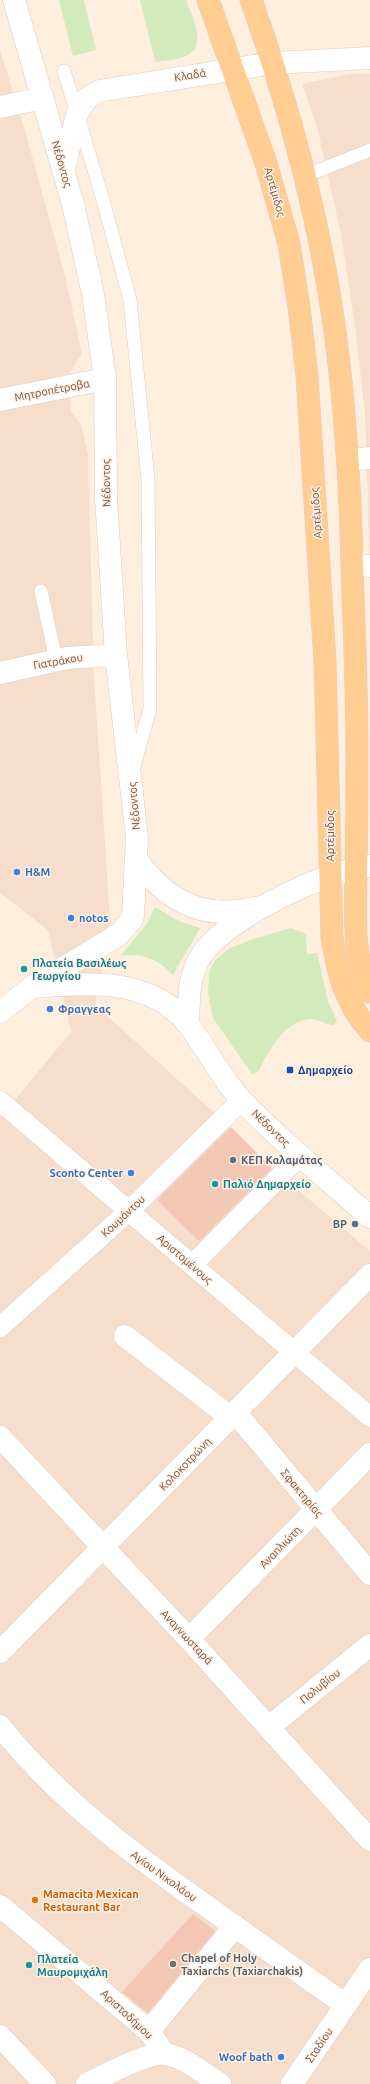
<svg xmlns="http://www.w3.org/2000/svg" width="370" height="2084" font-family="Ubuntu,sans-serif">
  <style>
    .residential { fill: #f5decc }
    .green { fill: #d3eabc }
    .building { fill: #f3c7b4 }
    .lines { fill: none; stroke-linecap: round; stroke-linejoin: round }
    .service-casing { stroke: #e3cabd; stroke-width: 14 }
    .pedestrian-casing { stroke: #e3cabd; stroke-width: 21 }
    .minor-casing { stroke: #e3cabd; stroke-width: 23 }
    .tertiary-casing { stroke: #e3cabd; stroke-width: 23 }
    .secondary-casing { stroke: #e8cab9; stroke-width: 23 }
    .primary-casing { stroke: #dbd2cf; stroke-width: 23 }
    .service { stroke: #fff; stroke-width: 13 }
    .pedestrian { stroke: #fff; stroke-width: 20 }
    .minor { stroke: #fff; stroke-width: 22 }
    .tertiary { stroke: #fff; stroke-width: 22 }
    .secondary { stroke: #fff; stroke-width: 22 }
    .primary { stroke: #ffcc92; stroke-width: 22 }
    .shop-dot { fill: #3f7fe0; stroke: #fff2e4; stroke-width: 1.5 }
    .culture-dot { fill: #0f9aa8; stroke: #fff2e4; stroke-width: 1.5 }
    .transit-dot { fill: #1a4fb4; stroke: #fff2e4; stroke-width: 1.5 }
    .service-dot { fill: #5c6f8a; stroke: #fff2e4; stroke-width: 1.5 }
    .food-dot { fill: #e8710a; stroke: #fff2e4; stroke-width: 1.5 }
    .worship-dot { fill: #6b7280; stroke: #fff2e4; stroke-width: 1.5 }
    .labels { text-anchor: middle; stroke-width: 3; stroke-linejoin: round; paint-order: stroke }
    .street-label { font-size: 11px; fill: #735145; stroke: #fff2e4 }
    .shop-label { font-size: 11px; font-weight: bold; fill: #366cbe; stroke: #fff2e4; text-anchor: start }
    .culture-label { font-size: 11px; font-weight: bold; fill: #0d838f; stroke: #fff2e4; text-anchor: start }
    .transit-label { font-size: 11px; font-weight: bold; fill: #164399; stroke: #fff2e4; text-anchor: start }
    .service-label { font-size: 11px; font-weight: bold; fill: #4e5e75; stroke: #fff2e4; text-anchor: start }
    .food-label { font-size: 11px; font-weight: bold; fill: #c56008; stroke: #fff2e4; text-anchor: start }
    .worship-label { font-size: 11px; font-weight: bold; fill: #5b616d; stroke: #fff2e4; text-anchor: start }
  </style>
  <rect width="100%" height="100%" fill="#fdeedd"/>
  <g class="residential">
    <polygon points="0,50 24,127 66,280 82,354 68,375 71,412 81,424 88,455 94,677 110,920 95,1005 229,1126 272,1168 370,1251 370,2084 0,2084 0,1118 71,1032 48,930 0,893"/>
    <polygon points="350,74 370,74 370,562 365,413 355,325 341,234 317,126 302,84"/>
  </g>
  <g class="green">
    <polygon points="59,0 84,0 96,50 73,56"/>
    <path d="M140,0H186C192,16 210,49 183,57C174,60 165,61 155,62Z"/>
    <path d="M155,907L181,922L200,928L173,975C158,959 142,952 120,956L147,924Z"/>
    <path d="M291,928L306,934L307,954L317,953L328,1001L337,1022L333,1025C325,1024 317,1018 309,1019C286,1021 267,1052 259,1071L252,1074L213,1018L208,993L209,972L215,960L230,948L256,938Z"/>
  </g>
  <g class="building">
    <polygon points="231,1127 272,1168 199,1241 157,1200"/>
    <polygon points="193,1914 215,1931 148,2013 122,1992"/>
  </g>
  <g class="lines">
    <g class="service-casing">
      <g id="service">
        <polyline points="64,71 101,193 130,300 148,479 150,709 133,769"/>
        <polyline points="305,176 370,150"/>
        <polyline points="41,591 56,660"/>
      </g>
    </g>
    <g class="pedestrian-casing">
      <g id="pedestrian">
        <polyline points="0,1101 370,1417"/>
        <polyline points="192,1265 300,1156"/>
        <polyline points="0,1327 129,1211 242,1100"/>
      </g>
    </g>
    <g class="minor-casing">
      <g id="minor">
        <polyline points="0,107 43,98"/>
        <polyline points="0,400 105,379"/>
        <polyline points="348,460 370,458"/>
        <polyline points="352,564 370,566"/>
        <polyline points="0,673 67,658 116,655"/>
        <polyline points="125,1336 230,1417"/>
        <polyline points="235,1412 370,1574"/>
        <polyline points="189,1639 370,1454"/>
        <polyline points="0,1652 370,1275"/>
        <path d="M0,1726C59,1800 135,1856 212,1910C257,1942 301,1974 346,2005"/>
        <polyline points="269,1727 370,1645"/>
        <polyline points="149,2031 235,1926"/>
        <polyline points="0,2036 45,2084"/>
      </g>
    </g>
    <g class="tertiary-casing">
      <g id="tertiary">
        <polyline points="64,169 77,114 86,99 99,91 273,63 370,58"/>
        <path d="M137,860C166,901 204,921 254,908"/>
        <path d="M35,987C87,982 152,978 188,1024C207,1049 221,1078 242,1101C282,1142 327,1179 370,1217"/>
        <polyline points="0,1012 32,987 118,935 131,921 133,916 137,838 116,655 106,498 105,379 93,294 73,204 14,0"/>
        <path d="M188,1024C189,1003 188,980 198,961C219,920 325,871 370,866"/>
        <polyline points="0,1437 189,1639 370,1840"/>
        <polyline points="0,1906 149,2031 164,2054"/>
      </g>
    </g>
    <g class="secondary-casing">
      <g id="secondary">
        <path d="M87,2084C104,2076 147,2052 164,2054C184,2056 204,2074 220,2084"/>
        <polyline points="292,2084 370,1969"/>
      </g>
    </g>
    <g class="primary-casing">
      <g id="primary">
        <path d="M208,0L266,163L289,244L299,307L307,376L325,661L332,937C338,974 344,1001 370,1031"/>
        <path d="M251,0C288,103 317,209 333,318C345,399 350,482 352,564C354,627 357,689 357,752C357,790 357,829 356,868C356,909 351,954 370,992"/>
      </g>
    </g>
    <use href="#service" class="service"/>
    <use href="#pedestrian" class="pedestrian"/>
    <use href="#minor" class="minor"/>
    <use href="#tertiary" class="tertiary"/>
    <use href="#secondary" class="secondary"/>
    <use href="#primary" class="primary"/>
  </g>
  <g class="shop-dot">
    <circle cx="17" cy="872" r="4"/>
    <circle cx="71" cy="918" r="4"/>
    <circle cx="50" cy="1009" r="4"/>
    <circle cx="131" cy="1173" r="4"/>
    <circle cx="281" cy="2057" r="4"/>
  </g>
  <g class="culture-dot">
    <circle cx="24" cy="969" r="4"/>
    <circle cx="215" cy="1184" r="4"/>
    <circle cx="29" cy="1965" r="4"/>
  </g>
  <rect class="transit-dot" x="286" y="1066" width="8" height="8" rx="2"/>
  <g class="service-dot">
    <circle cx="233" cy="1160" r="4"/>
    <circle cx="355" cy="1224" r="4"/>
  </g>
  <circle class="food-dot" cx="35" cy="1900" r="4"/>
  <circle class="worship-dot" cx="173" cy="1964" r="4"/>
  <g class="labels">
    <g class="street-label">
      <text transform="translate(190 75) rotate(-9)" y="4">Κλαδά</text>
      <text transform="translate(62 164) rotate(74)" y="4">Νέδοντος</text>
      <text transform="translate(275 192) rotate(74)" y="4">Αρτέμιδος</text>
      <text transform="translate(52 390) rotate(-11)" y="4">Μητροπέτροβα</text>
      <text transform="translate(106 483) rotate(-91)" y="4">Νέδοντος</text>
      <text transform="translate(316 513) rotate(-94)" y="4">Αρτέμιδος</text>
      <text transform="translate(58 661) rotate(-10)" y="4">Γιατράκου</text>
      <text transform="translate(134 806) rotate(-95)" y="4">Νέδοντος</text>
      <text transform="translate(330 836) rotate(-90)" y="4">Αρτέμιδος</text>
      <text transform="translate(271 1128) rotate(44)" y="4">Νέδοντος</text>
      <text transform="translate(123 1216) rotate(-43)" y="4">Κουμάντου</text>
      <text transform="translate(185 1259) rotate(41)" y="4">Αριστομένους</text>
      <text transform="translate(185 1464) rotate(-46)" y="4">Κολοκοτρώνη</text>
      <text transform="translate(302 1493) rotate(50)" y="4">Σφακτηρίας</text>
      <text transform="translate(280 1547) rotate(-46)" y="4">Αναπλιώτη</text>
      <text transform="translate(187 1637) rotate(47)" y="4">Αναγνωσταρά</text>
      <text transform="translate(320 1686) rotate(-39)" y="4">Πολυβίου</text>
      <text transform="translate(164 1876) rotate(36)" y="4">Αγίου Νικολάου</text>
      <text transform="translate(127 2014) rotate(43)" y="4">Αριστοδήμου</text>
      <text transform="translate(319 2045) rotate(-56)" y="4">Σταδίου</text>
    </g>
    <g class="shop-label">
      <text x="25" y="876">H&amp;M</text>
      <text x="79" y="922">notos</text>
      <text x="58" y="1013">Φραγγεας</text>
      <text x="123" y="1177" text-anchor="end">Sconto Center</text>
      <text x="273" y="2061" text-anchor="end">Woof bath</text>
    </g>
    <g class="culture-label">
      <text x="32" y="967">Πλατεία Βασιλέως<tspan x="32" dy="13">Γεωργίου</tspan></text>
      <text x="223" y="1188">Παλιό Δημαρχείο</text>
      <text x="37" y="1963">Πλατεία<tspan x="37" dy="13">Μαυρομιχάλη</tspan></text>
    </g>
    <g class="transit-label">
      <text x="298" y="1074">Δημαρχείο</text>
    </g>
    <g class="service-label">
      <text x="241" y="1164">ΚΕΠ Καλαμάτας</text>
      <text x="347" y="1228" text-anchor="end">BP</text>
    </g>
    <g class="food-label">
      <text x="43" y="1898">Mamacita Mexican<tspan x="43" dy="13">Restaurant Bar</tspan></text>
    </g>
    <g class="worship-label">
      <text x="181" y="1962">Chapel of Holy<tspan x="181" dy="13">Taxiarchs (Taxiarchakis)</tspan></text>
    </g>
  </g>
</svg>
